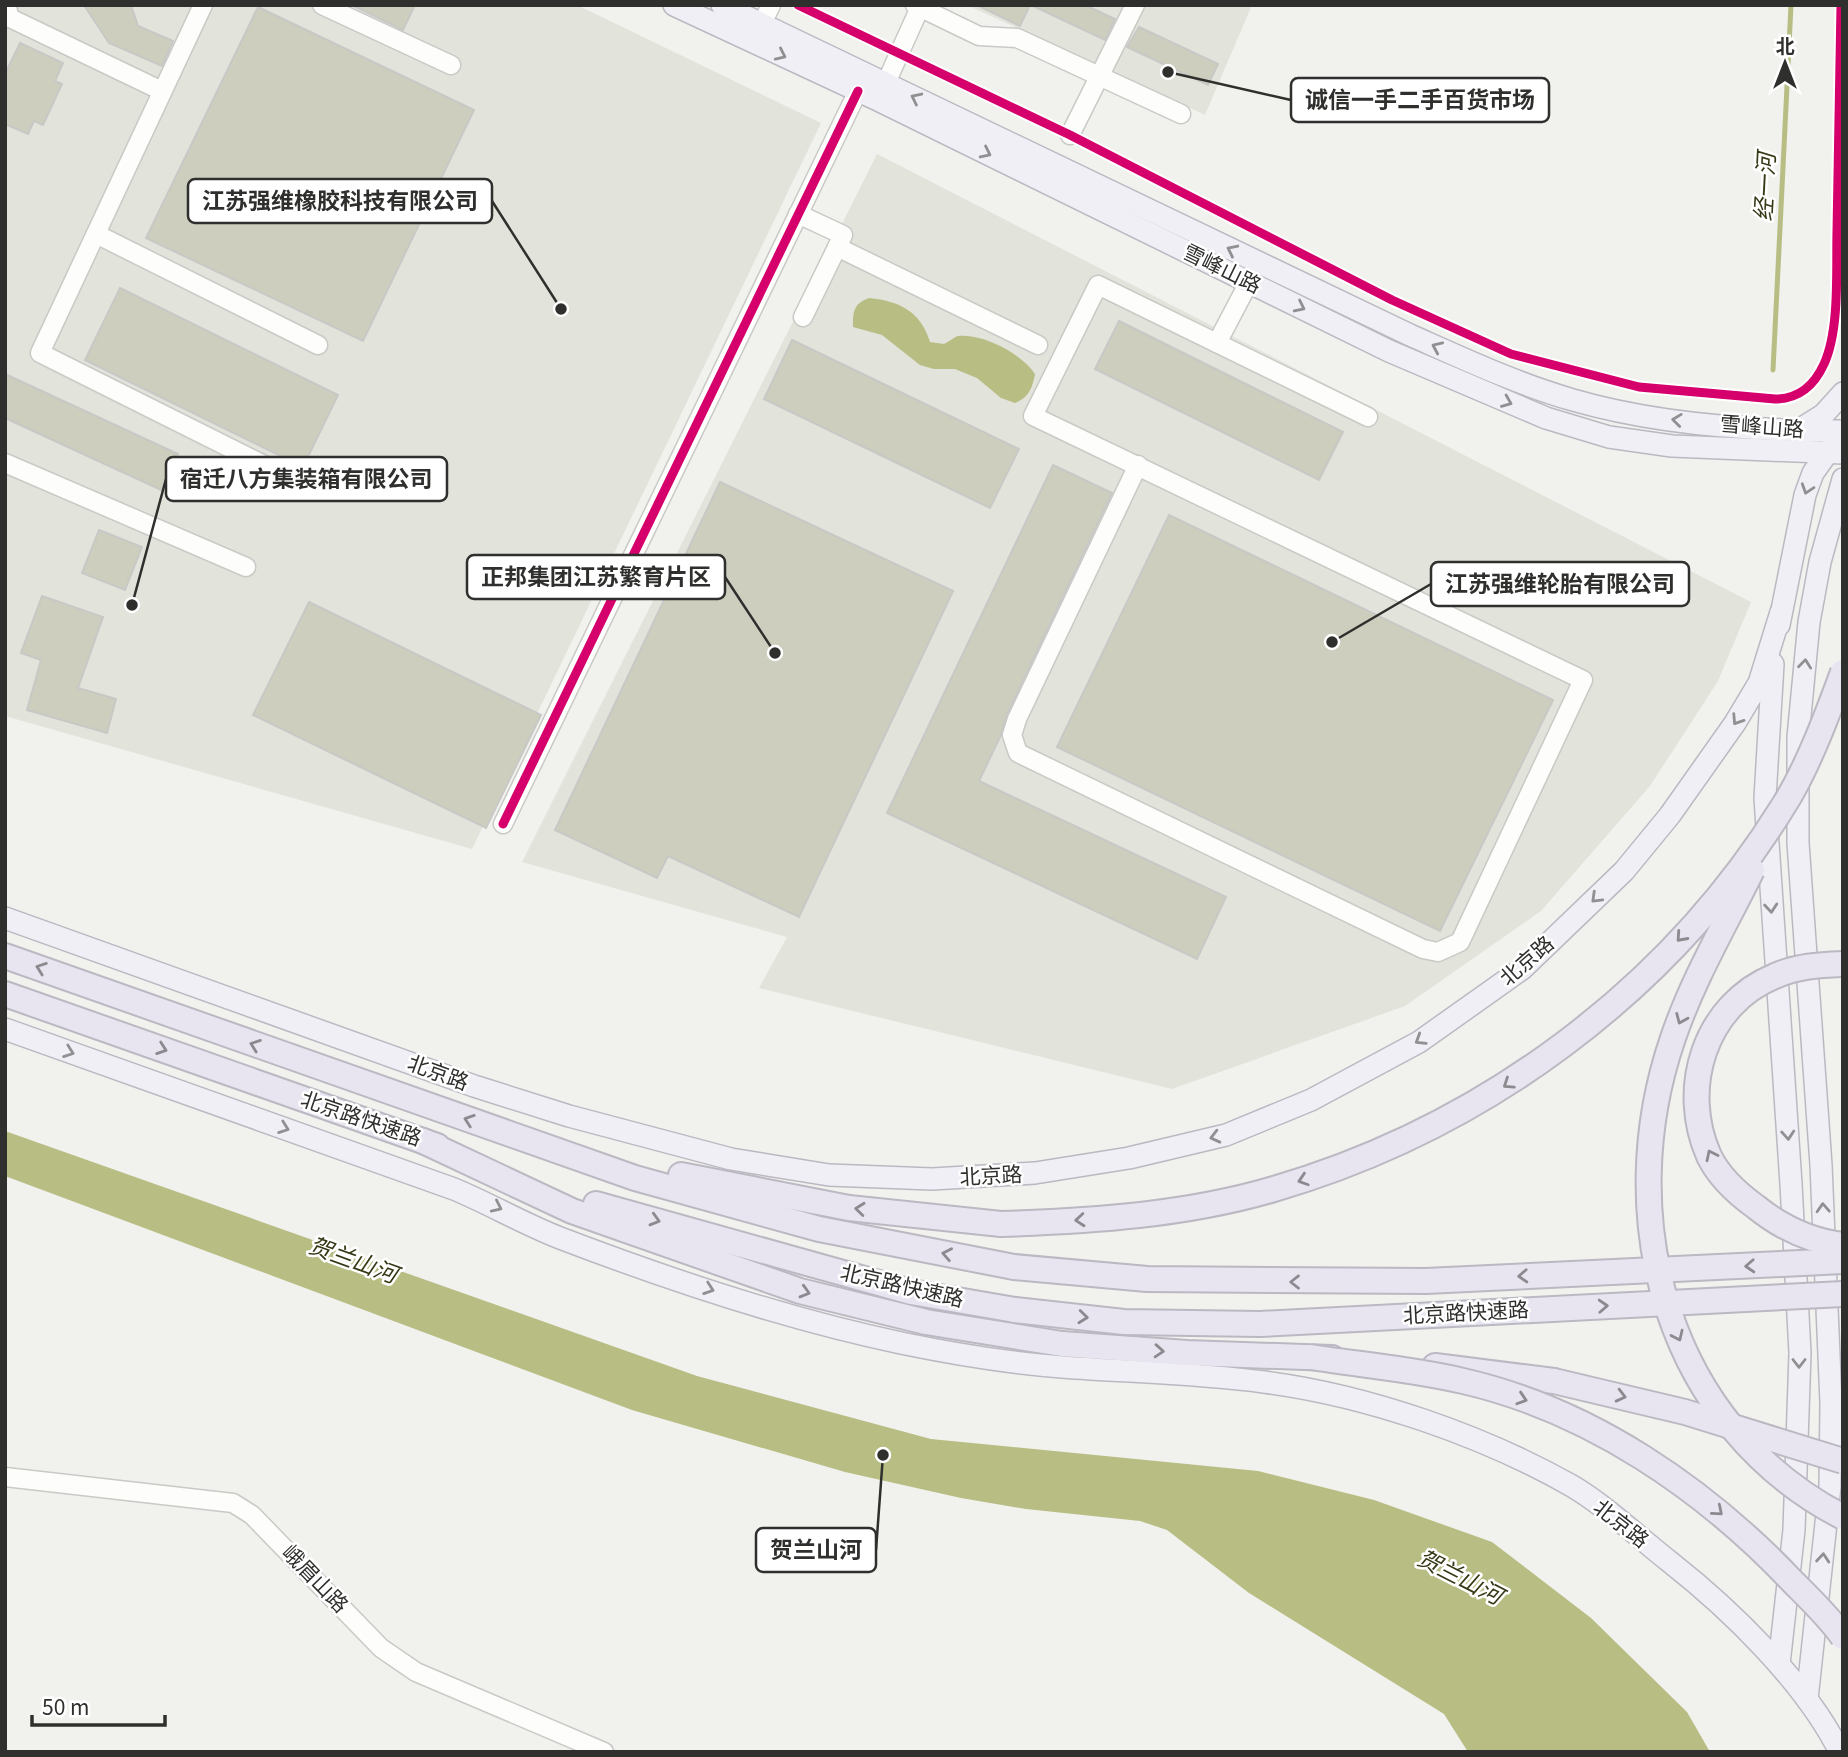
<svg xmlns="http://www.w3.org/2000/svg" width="1848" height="1757" font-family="Georgia,'Noto Sans SC',serif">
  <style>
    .built { fill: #e2e3da }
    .water { fill: #b8bd83 }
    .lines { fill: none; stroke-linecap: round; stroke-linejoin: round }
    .stream { stroke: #b8bd83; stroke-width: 5 }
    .building { fill: #cdcebd; stroke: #c8c8c6; stroke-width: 2 }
    .minor-casing { stroke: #c9c9c6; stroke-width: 21 }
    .major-casing { stroke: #bbb8c2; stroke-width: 24 }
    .highway-casing { stroke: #bbb8c2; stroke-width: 28 }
    .minor { stroke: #fdfdfc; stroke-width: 18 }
    .major { stroke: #f0eff5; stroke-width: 21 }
    .highway { stroke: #e8e5f1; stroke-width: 24 }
    .highway-bridge-casing { stroke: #bbb8c2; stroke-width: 28; stroke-linecap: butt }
    .highway-bridge { stroke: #e8e5f1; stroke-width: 24 }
    .cycleway-casing { stroke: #fff; stroke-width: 13 }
    .cycleway { stroke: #d6006c; stroke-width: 9 }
    .oneway { stroke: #908f91 }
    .oneway2 { stroke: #8c8a8f }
    .labels { text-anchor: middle; stroke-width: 5; stroke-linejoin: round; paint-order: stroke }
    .street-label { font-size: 21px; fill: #2f2f2d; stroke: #fff }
    .water-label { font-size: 23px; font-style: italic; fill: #373916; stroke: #fff }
    .leader { fill: none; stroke: #2f2f2d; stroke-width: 2.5 }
    .callout-dot { fill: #2f2f2d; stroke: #fff; stroke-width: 2.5 }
    .callout { fill: #fff; stroke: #2f2f2d; stroke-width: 2.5 }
    .callout-label { font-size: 23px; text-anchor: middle; font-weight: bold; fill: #2f2f2d }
  </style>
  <rect width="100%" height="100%" fill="#f1f2ee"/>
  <g class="built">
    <polygon points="5,5 577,5 821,123 472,849 5,716"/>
    <polygon points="967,5 1252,5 1205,115"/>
    <polygon points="877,154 1751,602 1718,681 1650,786 1541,911 1405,1006 1172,1089 759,988 787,937 522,862"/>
  </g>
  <g class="water">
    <path d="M869,298C900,301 921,312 930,342L944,344C949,342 954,337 958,336C983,333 1022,354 1035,374C1032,389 1029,397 1015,403L1001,398L977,378L955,369H934L920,365L882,335L853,327C853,312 853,304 869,298Z"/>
    <polygon points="5,1131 697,1376 931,1439 1258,1471 1374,1500 1492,1542 1591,1618 1687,1712 1710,1752 1468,1752 1444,1714 1249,1593 1167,1530 1140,1521 1026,1509 961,1498 845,1472 632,1410 5,1176"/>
  </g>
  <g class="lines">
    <polyline class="stream" points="1773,370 1791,5"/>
  </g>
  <g class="building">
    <polygon points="84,5 131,5 138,26 173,41 162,66 109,43"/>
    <polygon points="352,5 415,5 403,30"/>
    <polygon points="977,5 1030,5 1020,26"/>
    <polygon points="1031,5 1085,5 1115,19 1105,40"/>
    <polygon points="258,7 474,110 363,341 146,238"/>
    <polygon points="1139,27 1218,64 1208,85 1127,47"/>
    <polygon points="20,43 63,63 55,81 62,84 43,125 34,121 28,134 5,124 5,74"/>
    <polygon points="120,288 338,395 303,467 85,360"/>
    <polygon points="1119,321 1343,432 1319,480 1095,369"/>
    <polygon points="792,340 1019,449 990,508 764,399"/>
    <polygon points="5,374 178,454 161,490 5,418"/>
    <polygon points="1053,465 1112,493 1007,714 1001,735 979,781 1226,897 1197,959 887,813"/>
    <polygon points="720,482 953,591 799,917 668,856 657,878 555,830"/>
    <polygon points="1169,515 1553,700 1440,931 1057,747"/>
    <polygon points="99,530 142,547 125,590 82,573"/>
    <polygon points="42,596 103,617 78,688 116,699 107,733 27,710 41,660 21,653"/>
    <polygon points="309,602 541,715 486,828 253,715"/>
  </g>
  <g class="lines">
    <g class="minor-casing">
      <g id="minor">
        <polyline points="6,5 10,18 162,91"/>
        <polyline points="203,5 40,353 270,468"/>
        <polyline points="322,5 451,65"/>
        <polyline points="915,5 979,36 1017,38 1181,114"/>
        <polyline points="756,36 771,5"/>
        <polyline points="881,94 921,5"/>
        <polyline points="1070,135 1135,5"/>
        <polyline points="798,214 843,235 803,317"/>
        <polyline points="96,234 318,345"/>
        <polyline points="837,247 1038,345"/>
        <polyline points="1217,343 1249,282"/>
        <polyline points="5,463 246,567"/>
        <polyline points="1138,465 1017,719 1012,735 1018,753 1423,949 1438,952 1460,942 1583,680 1033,416 1098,285 1368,417"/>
        <polyline points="503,824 858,91"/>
        <polyline points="5,1477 233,1503 252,1515 381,1648 416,1672 604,1752"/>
      </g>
    </g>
    <g class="major-casing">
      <g id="major">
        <polyline points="674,5 878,100 1389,351 1546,418 1609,437 1672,446 1843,453"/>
        <path d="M722,5L1410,335C1464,359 1517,384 1573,400C1659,425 1754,431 1843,431"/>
        <polyline points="1799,430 1823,415 1843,393"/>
        <polyline points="1779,625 1805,495 1813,473 1843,431"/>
        <polyline points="1773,664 1765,798 1791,1184 1800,1353 1794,1530 1779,1664"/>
        <polyline points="5,918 474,1086 569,1116 731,1159 829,1175 932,1179 1035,1173 1129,1158 1226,1135 1311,1100 1419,1042 1522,969 1624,871 1670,815 1735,723 1759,683 1781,612"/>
        <path d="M5,1029L454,1189C490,1204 524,1224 560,1238C670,1280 786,1319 901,1343C954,1354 1009,1363 1062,1367C1129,1372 1197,1373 1264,1382C1366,1395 1482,1435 1572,1486C1606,1506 1638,1537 1670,1562C1731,1610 1805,1682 1840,1752"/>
        <polyline points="1807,1699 1830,1486 1831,1403 1821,1165 1798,843 1798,737 1809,622 1820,562 1843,479"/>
      </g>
    </g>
    <g class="highway-casing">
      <g id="highway">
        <polyline points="5,956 635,1178 819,1229 1014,1267"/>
        <polyline points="5,994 437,1146"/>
        <polyline points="423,1141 572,1211 800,1291 926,1322 1062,1344 1187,1353 1332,1358"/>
        <polyline points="681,1175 849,1208 1001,1224"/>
        <polyline points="596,1204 911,1292 1015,1310"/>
        <polyline points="1435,1366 1554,1381"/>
      </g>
    </g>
    <use href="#minor" class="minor"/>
    <use href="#major" class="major"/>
    <use href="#highway" class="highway"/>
    <g class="highway-bridge-casing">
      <g id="highway-bridge">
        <path d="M1752,870C1725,925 1693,979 1673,1038C1611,1218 1667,1426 1843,1517"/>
        <path d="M1843,964C1819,965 1797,966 1775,976C1704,1005 1679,1089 1709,1156C1719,1177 1738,1194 1756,1207C1782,1228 1809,1241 1843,1245"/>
        <path d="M1001,1224C1092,1221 1186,1215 1274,1189C1483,1128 1669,991 1784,805C1807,769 1828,713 1843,672"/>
        <polyline points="1014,1267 1147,1279 1426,1281 1843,1261"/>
        <polyline points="1015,1310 1124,1322 1260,1324 1843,1294"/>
        <path d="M1311,1357C1361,1365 1413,1369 1463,1381C1590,1410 1705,1489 1793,1582C1810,1599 1829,1617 1843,1637"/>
        <polyline points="1554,1381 1685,1412 1843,1461"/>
      </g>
    </g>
    <use href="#highway-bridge" class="highway-bridge"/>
    <g class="cycleway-casing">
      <g id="cycleway">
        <path d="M798,5L1070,135L1392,300L1511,354L1639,387L1775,399C1799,399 1814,386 1824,364C1840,329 1836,270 1837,231C1838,156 1839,81 1841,5"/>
        <polyline points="503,824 858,91"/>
      </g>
    </g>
    <use href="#cycleway" class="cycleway"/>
  </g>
  <defs><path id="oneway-chevron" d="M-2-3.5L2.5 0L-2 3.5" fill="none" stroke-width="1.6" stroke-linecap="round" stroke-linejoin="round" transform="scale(1.75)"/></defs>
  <g class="oneway">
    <use href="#oneway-chevron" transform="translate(781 55) rotate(25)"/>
    <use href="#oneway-chevron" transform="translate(916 98) rotate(-154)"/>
    <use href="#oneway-chevron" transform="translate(986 153) rotate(26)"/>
    <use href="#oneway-chevron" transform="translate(1232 250) rotate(-154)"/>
    <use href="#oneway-chevron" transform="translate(1300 307) rotate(26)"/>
    <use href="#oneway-chevron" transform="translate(1437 347) rotate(-156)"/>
    <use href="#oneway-chevron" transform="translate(1507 402) rotate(22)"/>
    <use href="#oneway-chevron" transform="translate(1677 420) rotate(-173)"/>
    <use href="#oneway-chevron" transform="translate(1807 489) rotate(108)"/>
    <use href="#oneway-chevron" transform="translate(1805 664) rotate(-84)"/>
    <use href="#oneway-chevron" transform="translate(1737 720) rotate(123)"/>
    <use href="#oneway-chevron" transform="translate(1596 898) rotate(136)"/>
    <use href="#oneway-chevron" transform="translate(1771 908) rotate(85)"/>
    <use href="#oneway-chevron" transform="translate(1420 1040) rotate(148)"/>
    <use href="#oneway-chevron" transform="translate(69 1052) rotate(20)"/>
    <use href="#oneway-chevron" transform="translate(284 1128) rotate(20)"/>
    <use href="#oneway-chevron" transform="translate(1788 1135) rotate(86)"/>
    <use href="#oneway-chevron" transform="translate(1215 1137) rotate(166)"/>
    <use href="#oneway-chevron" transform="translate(497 1207) rotate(25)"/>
    <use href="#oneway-chevron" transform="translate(1823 1208) rotate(-93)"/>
    <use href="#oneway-chevron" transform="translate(709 1289) rotate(19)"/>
    <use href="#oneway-chevron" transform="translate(1799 1363) rotate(90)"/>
    <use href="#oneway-chevron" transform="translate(1823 1558) rotate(-85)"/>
  </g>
  <g class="oneway2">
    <use href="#oneway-chevron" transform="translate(1681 937) rotate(132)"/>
    <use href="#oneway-chevron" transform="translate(41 968) rotate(-160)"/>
    <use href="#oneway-chevron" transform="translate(1681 1019) rotate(113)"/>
    <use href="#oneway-chevron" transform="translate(255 1045) rotate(-160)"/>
    <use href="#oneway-chevron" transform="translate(162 1049) rotate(19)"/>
    <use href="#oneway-chevron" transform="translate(1508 1084) rotate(146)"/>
    <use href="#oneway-chevron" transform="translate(469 1120) rotate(-161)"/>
    <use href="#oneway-chevron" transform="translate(1711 1155) rotate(-116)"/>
    <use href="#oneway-chevron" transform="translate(1303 1180) rotate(162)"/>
    <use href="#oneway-chevron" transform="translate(860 1209) rotate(-174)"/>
    <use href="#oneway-chevron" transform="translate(655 1220) rotate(16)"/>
    <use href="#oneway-chevron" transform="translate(1080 1220) rotate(175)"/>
    <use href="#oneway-chevron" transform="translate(947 1254) rotate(-169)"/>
    <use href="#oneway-chevron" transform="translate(1750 1266) rotate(177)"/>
    <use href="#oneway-chevron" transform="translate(1523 1276) rotate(177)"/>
    <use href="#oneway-chevron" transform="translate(1295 1282) rotate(180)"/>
    <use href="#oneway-chevron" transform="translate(805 1292) rotate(16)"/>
    <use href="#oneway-chevron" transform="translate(1603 1306) rotate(-3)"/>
    <use href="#oneway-chevron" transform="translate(1083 1317) rotate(6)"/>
    <use href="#oneway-chevron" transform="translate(1678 1336) rotate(65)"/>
    <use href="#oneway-chevron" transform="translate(1159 1351) rotate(4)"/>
    <use href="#oneway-chevron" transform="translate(1621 1396) rotate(14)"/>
    <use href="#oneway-chevron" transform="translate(1522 1399) rotate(18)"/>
    <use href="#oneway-chevron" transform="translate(1718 1511) rotate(40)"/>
  </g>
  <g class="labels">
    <g class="street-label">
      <text transform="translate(1222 269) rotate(26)" y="7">雪峰山路</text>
      <text transform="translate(1762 427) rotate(4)" y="7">雪峰山路</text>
      <text transform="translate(1527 961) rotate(-41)" y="7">北京路</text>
      <text transform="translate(438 1073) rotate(20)" y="7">北京路</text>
      <text transform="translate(361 1119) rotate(19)" y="7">北京路快速路</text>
      <text transform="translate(991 1176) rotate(-3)" y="7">北京路</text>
      <text transform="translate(902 1286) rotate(13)" y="7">北京路快速路</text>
      <text transform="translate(1466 1313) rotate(-3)" y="7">北京路快速路</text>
      <text transform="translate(1621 1524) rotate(38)" y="7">北京路</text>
      <text transform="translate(315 1579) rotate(46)" y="7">峨眉山路</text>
    </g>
    <g class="water-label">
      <text transform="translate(1765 187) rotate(-87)" y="8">经一河</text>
      <text transform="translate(353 1260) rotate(20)" y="8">贺兰山河</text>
      <text transform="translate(1460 1577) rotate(27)" y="8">贺兰山河</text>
    </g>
  </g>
  <path class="leader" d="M1168 72L1291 100M561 309L492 201M132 605L166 479M775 653L725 577M1332 642L1431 584M883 1455L876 1550"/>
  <g class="callout-dot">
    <circle cx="1168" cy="72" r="7"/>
    <circle cx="561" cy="309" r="7"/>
    <circle cx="132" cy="605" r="7"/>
    <circle cx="775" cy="653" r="7"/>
    <circle cx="1332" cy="642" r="7"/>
    <circle cx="883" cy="1455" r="7"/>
  </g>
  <g class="callout">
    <rect x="1291" y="78" width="258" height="44" rx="7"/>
    <rect x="188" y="179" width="304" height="44" rx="7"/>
    <rect x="166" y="457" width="281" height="44" rx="7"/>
    <rect x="467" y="555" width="258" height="44" rx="7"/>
    <rect x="1431" y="562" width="258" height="44" rx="7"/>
    <rect x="756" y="1528" width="120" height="44" rx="7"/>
  </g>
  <g class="callout-label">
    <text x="1420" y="108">诚信一手二手百货市场</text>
    <text x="340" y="209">江苏强维橡胶科技有限公司</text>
    <text x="306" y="487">宿迁八方集装箱有限公司</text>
    <text x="596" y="585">正邦集团江苏繁育片区</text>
    <text x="1560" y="592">江苏强维轮胎有限公司</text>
    <text x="816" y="1558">贺兰山河</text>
  </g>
  <rect width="1848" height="1757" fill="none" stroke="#2f2f2d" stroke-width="14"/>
  <g transform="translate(1785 63)" stroke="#ffffff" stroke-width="5" paint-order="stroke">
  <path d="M0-5L12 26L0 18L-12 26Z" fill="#2f2f2d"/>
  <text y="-10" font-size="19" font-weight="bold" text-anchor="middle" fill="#2f2f2d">北</text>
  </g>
  <path d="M32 1715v10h133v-10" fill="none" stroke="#2f2f2d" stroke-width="3.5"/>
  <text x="42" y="1715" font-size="21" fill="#2f2f2d" stroke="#ffffff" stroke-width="5" paint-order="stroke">50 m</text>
</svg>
